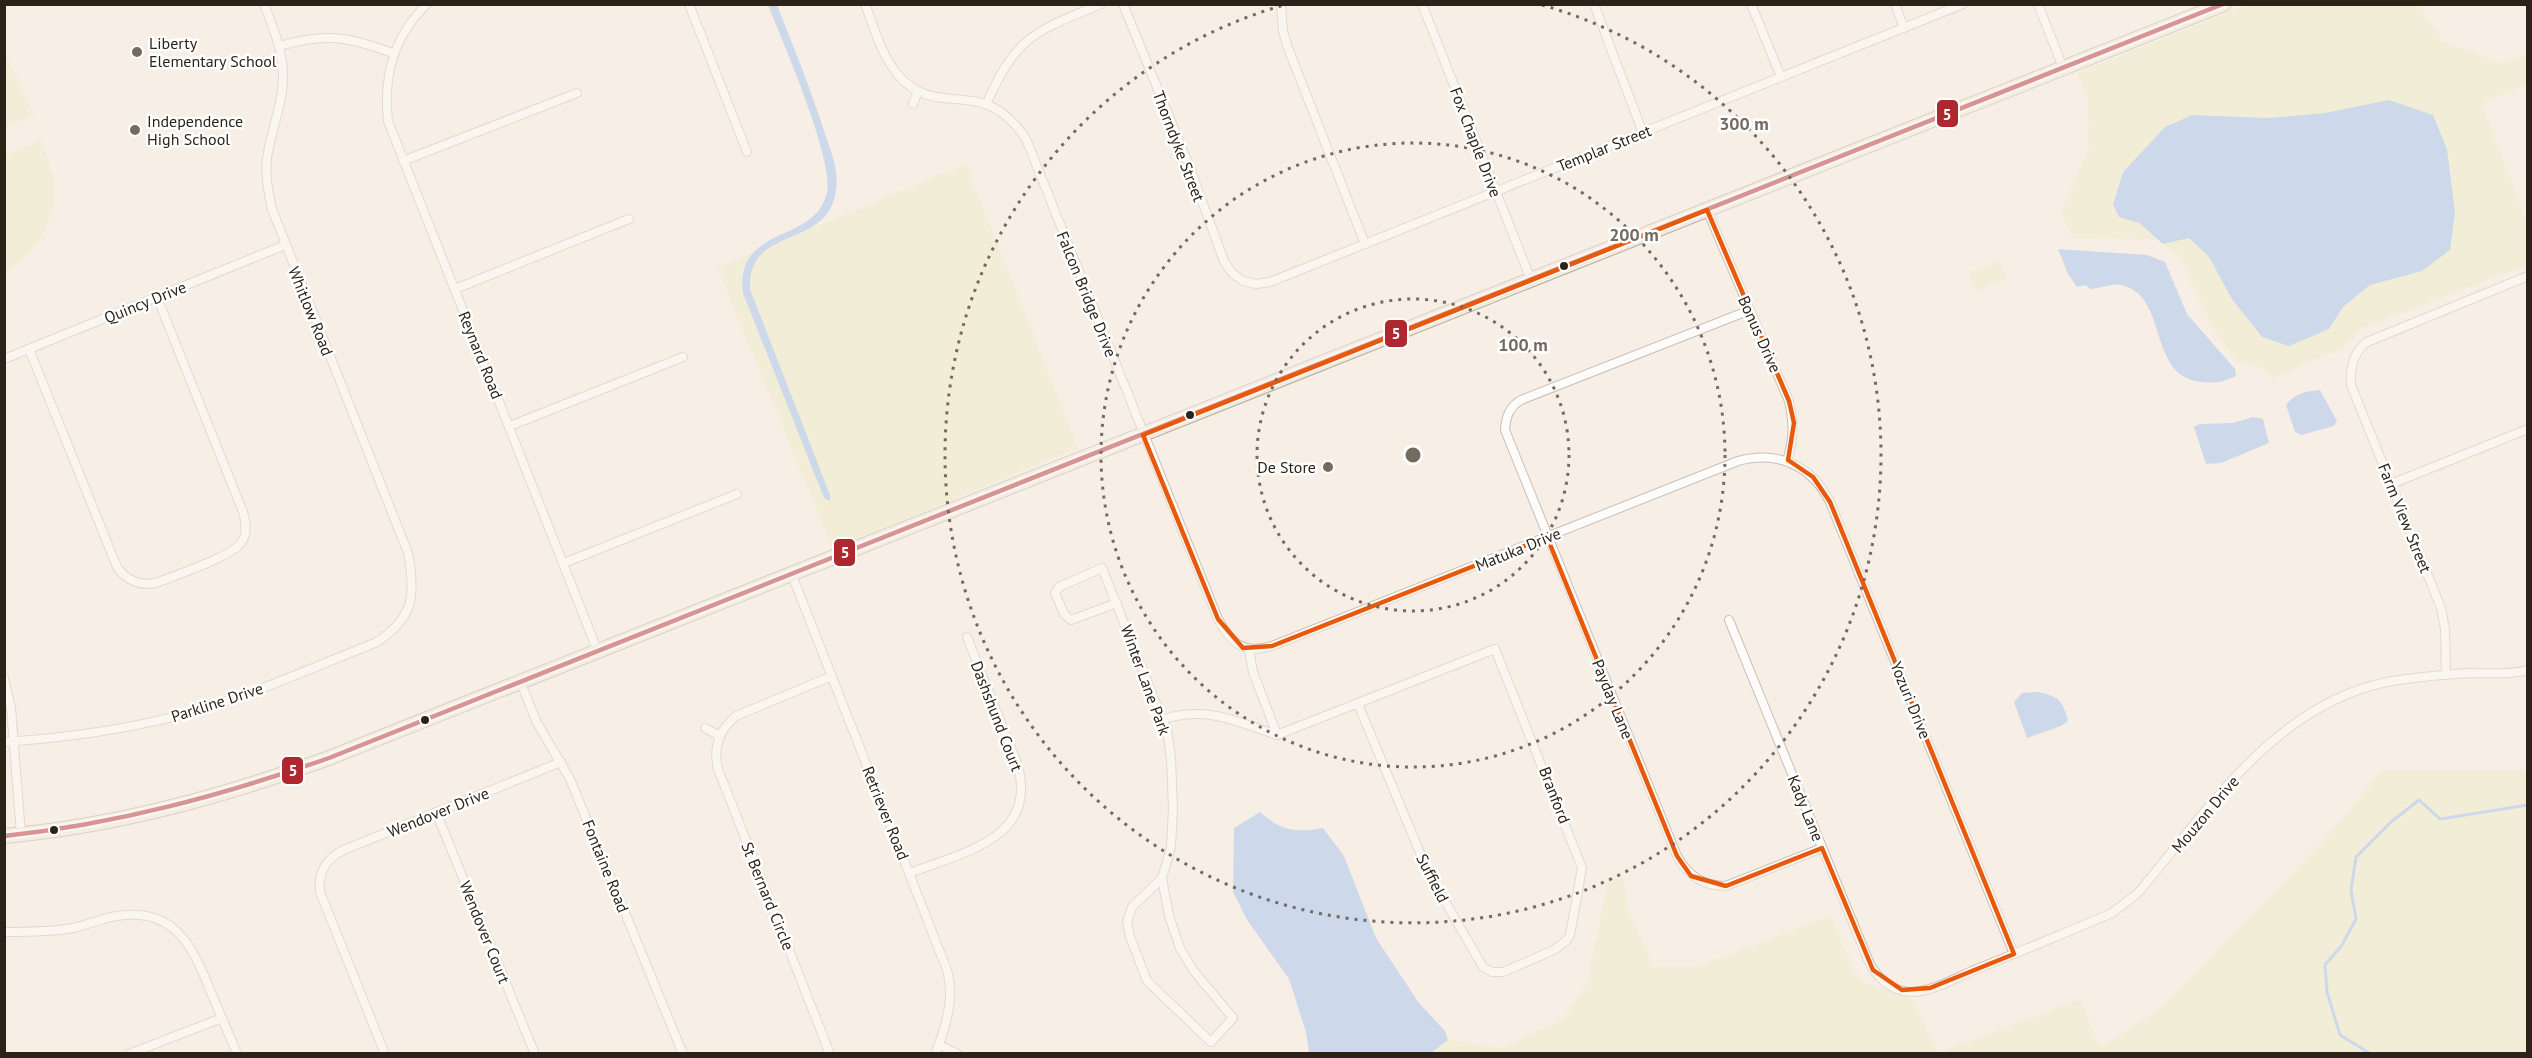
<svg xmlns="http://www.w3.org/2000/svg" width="2532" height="1058" font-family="'PT Sans',sans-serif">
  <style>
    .green { fill: #eceac3 }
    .water { fill: #9abfef }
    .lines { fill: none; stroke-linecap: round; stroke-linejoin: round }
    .stream { stroke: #9abfef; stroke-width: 3 }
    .street-casing { stroke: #c8c0b6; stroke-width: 10 }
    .primary-casing { stroke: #b9ad9b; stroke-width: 16 }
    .street { stroke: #fefcfb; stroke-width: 8 }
    .primary { stroke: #efebe2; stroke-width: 14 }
    .bus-1-casing { stroke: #fff; stroke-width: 9 }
    .bus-1 { stroke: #af272f; stroke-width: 4.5 }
    .marked { fill: none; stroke: #e8590c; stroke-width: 4.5; stroke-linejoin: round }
    .ring { fill: none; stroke: #736a60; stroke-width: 3; stroke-dasharray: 3 6 }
    .poi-dot { fill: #736a60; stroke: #fff; stroke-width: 2 }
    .bus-dot { fill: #2c2318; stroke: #fff; stroke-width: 2 }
    .labels { text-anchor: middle; stroke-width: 5; stroke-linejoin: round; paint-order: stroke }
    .poi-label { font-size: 16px; fill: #2c2318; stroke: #fff; text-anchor: start }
    .street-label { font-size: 16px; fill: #2c2318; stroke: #fff }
    .centre { fill: #736a60; stroke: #fff; stroke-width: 3 }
    .ring-label { font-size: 18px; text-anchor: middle; font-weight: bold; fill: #736a60; stroke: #fff; stroke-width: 5; stroke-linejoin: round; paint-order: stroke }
    .line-badge { stroke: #fff; stroke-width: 2 }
    .badge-label { font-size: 16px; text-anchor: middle; font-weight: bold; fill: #fff }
  </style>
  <rect width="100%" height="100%" fill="#f7eee5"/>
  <g class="green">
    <polygon points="2246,5 2419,5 2427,19 2444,42 2501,63 2527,55 2527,84 2482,104 2527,222 2527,265 2363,328 2344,347 2271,379 2262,368 2237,362 2211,324 2178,255 2163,244 2188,238 2209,257 2232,299 2329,329 2343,307 2370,285 2391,278 2455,213 2447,149 2433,115 2325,113 2268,118 2192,115 2165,127 2123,172 2113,205 2119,217 2139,223 2157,240 2072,238 2061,213 2089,148 2088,100 2077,73"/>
    <polygon points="4,50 34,115 5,127 4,127"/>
    <path d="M41,140C47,157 57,179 54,198C51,229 30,258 5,273V155Z"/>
    <polygon points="966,164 1078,448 833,549 717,268"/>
    <polygon points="2000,261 2007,279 1976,291 1968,273"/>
    <polygon points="2527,769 2527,1053 1431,1054 1448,1040 1504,1048 1563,1020 1587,983 1609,877 1623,878 1627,905 1653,967 1696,967 1830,916 1853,967 1862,982 1911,998 1939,1053 2080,999 2101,1048 2161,1008 2326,838 2382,771 2517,771"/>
  </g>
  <g class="water">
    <path d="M768,5H777C794,48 812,92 826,137C832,154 839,172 836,191C827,251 747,224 750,289L830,495V501L824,498L743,293C735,223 816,245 827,192C834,159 782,40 768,5Z"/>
    <polygon points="2389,100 2433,115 2447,149 2455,213 2450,250 2422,271 2370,285 2343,307 2329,329 2289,346 2262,337 2232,299 2209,257 2189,238 2163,244 2139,223 2119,217 2113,205 2123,172 2165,127 2192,115 2268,118 2325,113"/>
    <path d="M2058,249L2147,255L2165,262L2187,314L2235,369L2236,376C2222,383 2211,384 2196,381C2148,372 2168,295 2121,285C2113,283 2099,289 2090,289L2086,285L2077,287L2068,274Z"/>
    <path d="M2320,390L2337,421L2334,426L2301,435L2295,432L2286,405C2294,394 2305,391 2320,390Z"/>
    <polygon points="2253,417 2263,419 2269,443 2221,463 2206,464 2194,427 2200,424 2233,423"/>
    <path d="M2037,692C2058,696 2062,699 2068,721L2061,726L2027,738L2014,702L2022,693Z"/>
    <path d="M1260,812C1282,831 1294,833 1323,828L1344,856L1376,938L1419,1003L1445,1031L1448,1040L1431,1053H1309L1306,1032L1289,979L1247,920L1233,892L1234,828Z"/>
  </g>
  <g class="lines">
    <polyline class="stream" points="2371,1054 2340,1035 2327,992 2325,965 2342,945 2356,919 2351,890 2356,857 2391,822 2419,800 2440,819 2528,805"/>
    <g class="street-casing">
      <g id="street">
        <path d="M427,4C393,37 383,76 388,121L598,652"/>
        <polyline points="689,4 747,152"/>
        <path d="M865,4C874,28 882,57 899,76C939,121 983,73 1026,139L1218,619C1232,645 1244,654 1272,646L1738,461C1778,450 1812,466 1830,502L2014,954"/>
        <polyline points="1123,4 1188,163 1224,261 1232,273 1243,281 1256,284 1270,282 1963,4"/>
        <polyline points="1281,4 1283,31 1288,48 1365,244"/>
        <polyline points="1422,4 1531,280"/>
        <polyline points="1594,4 1643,133"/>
        <polyline points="1751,4 1781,77"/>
        <polyline points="1895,4 1904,28"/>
        <polyline points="2038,4 2063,68"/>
        <path d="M279,46C328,32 346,37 393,53"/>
        <path d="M987,103C1016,35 1037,31 1101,4"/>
        <polyline points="913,104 918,91"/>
        <polyline points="403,161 577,93"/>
        <path d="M1707,210L1789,401C1794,423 1794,439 1787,461"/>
        <polyline points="455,289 629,219"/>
        <path d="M1750,310L1521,400C1509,407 1506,417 1505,430L1677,856C1688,876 1703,886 1726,886L1822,848"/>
        <path d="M29,349L117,567C127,581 140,586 156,583C175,575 229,558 241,543C248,534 246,522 243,512L157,297"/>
        <polyline points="4,359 285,245"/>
        <polyline points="510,426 683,357"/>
        <polyline points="2391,484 2528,429"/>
        <polyline points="564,563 737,494"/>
        <path d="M792,575L947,970C955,998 946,1027 935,1054"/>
        <polyline points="1117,603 1071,620 1064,614 1055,593 1059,587 1102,568 1167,731 1171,758 1173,808 1171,847 1162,878 1169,916 1180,948 1193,970 1233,1018 1211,1042 1147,981 1130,937 1127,922 1132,907 1162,878"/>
        <path d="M1729,620L1869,962C1878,979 1891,991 1911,992C1931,992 1954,979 1972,971C2019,952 2065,933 2112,913L2138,893C2206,812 2276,704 2387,682C2414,677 2441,675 2468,673C2487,673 2509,675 2528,670"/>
        <polyline points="1249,650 1253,672 1277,735"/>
        <path d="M2446,675L2445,629L2441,608L2351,385C2350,368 2353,352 2367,342L2528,276"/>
        <polyline points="4,678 11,708 21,834"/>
        <polyline points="521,683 536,721 570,779 683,1054"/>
        <path d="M1164,719C1207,706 1236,721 1277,735L1495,649L1582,868L1570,935L1567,940L1554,950L1503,972H1492L1483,967L1428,872L1358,704"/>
        <polyline points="705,728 720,736"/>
        <path d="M4,742C64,738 123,730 181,715C248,697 311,668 375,643C414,619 416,595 408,553L272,209C268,192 265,175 267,158C271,130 283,105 283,76C283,50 273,28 264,4"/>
        <polyline points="436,812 534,1052"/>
        <path d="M910,873C963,852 1040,839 1017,763L967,637"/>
        <path d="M4,932C27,932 51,932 73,928C88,925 102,918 117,916C174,907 192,945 210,990C219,1011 228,1032 237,1054"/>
        <polyline points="939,1045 958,1054"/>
        <polyline points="129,1054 222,1018"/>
        <path d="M385,1054L320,892C318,873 325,861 341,851L561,762"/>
        <path d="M830,1054L718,769C713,748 719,730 736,716L832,676"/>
      </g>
    </g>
    <g class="primary-casing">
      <path id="primary" d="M4,836C117,826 224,796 329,758L2224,4"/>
    </g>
    <use href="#street" class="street"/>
    <use href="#primary" class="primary"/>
    <g class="bus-1-casing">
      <path id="bus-1" d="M4,836C117,824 223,795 329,758L2223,4"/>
    </g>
    <use href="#bus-1" class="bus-1"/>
  </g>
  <path d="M0 0H2532V1058H0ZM1707,210L1789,401L1794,423L1788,460L1813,477L1830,502L2014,954L1930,988L1902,990L1873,970L1822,848L1726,886L1691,876L1677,856L1547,537L1272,646L1243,648L1218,619L1143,435Z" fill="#f7eee5" fill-opacity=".55" fill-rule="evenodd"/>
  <path class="marked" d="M1707,210L1789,401L1794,423L1788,460L1813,477L1830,502L2014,954L1930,988L1902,990L1873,970L1822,848L1726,886L1691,876L1677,856L1547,537L1272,646L1243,648L1218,619L1143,435Z"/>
  <g class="ring">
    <circle cx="1413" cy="455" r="156"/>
    <circle cx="1413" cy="455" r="312"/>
    <path d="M1542 5A468 468 0 1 1 1284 5"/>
  </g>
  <g class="poi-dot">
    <circle cx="137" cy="52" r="6"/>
    <circle cx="135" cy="130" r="6"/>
    <circle cx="1328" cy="467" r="6"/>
  </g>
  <g class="bus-dot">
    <circle cx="1564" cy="266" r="5"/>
    <circle cx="1190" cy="415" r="5"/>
    <circle cx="425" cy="720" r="5"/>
    <circle cx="54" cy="830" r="5"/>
  </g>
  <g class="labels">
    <g class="poi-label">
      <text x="149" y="49">Liberty<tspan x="149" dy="18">Elementary School</tspan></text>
      <text x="147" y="127">Independence<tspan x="147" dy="18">High School</tspan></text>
      <text x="1316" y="473" text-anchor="end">De Store</text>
    </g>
    <g class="street-label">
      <text transform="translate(1476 142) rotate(69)" y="6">Fox Chaple Drive</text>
      <text transform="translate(1179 146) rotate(69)" y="6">Thorndyke Street</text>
      <text transform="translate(1604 148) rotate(-22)" y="6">Templar Street</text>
      <text transform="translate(1087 294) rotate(68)" y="6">Falcon Bridge Drive</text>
      <text transform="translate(145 302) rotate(-22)" y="6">Quincy Drive</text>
      <text transform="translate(311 311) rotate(68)" y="6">Whitlow Road</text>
      <text transform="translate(1760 334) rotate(66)" y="6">Bonus Drive</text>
      <text transform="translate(481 355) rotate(68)" y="6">Reynard Road</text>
      <text transform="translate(2405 518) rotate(68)" y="6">Farm View Street</text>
      <text transform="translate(1518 549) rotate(-22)" y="6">Matuka Drive</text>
      <text transform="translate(1146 680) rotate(70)" y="6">Winter Lane Park</text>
      <text transform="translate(1613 699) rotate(68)" y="6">Payday Lane</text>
      <text transform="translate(1911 700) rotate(68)" y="6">Yozuri Drive</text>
      <text transform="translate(217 702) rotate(-18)" y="6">Parkline Drive</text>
      <text transform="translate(997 716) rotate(69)" y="6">Dashshund Court</text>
      <text transform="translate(1555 795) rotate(69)" y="6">Branford</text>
      <text transform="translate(1806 808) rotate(68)" y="6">Kady Lane</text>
      <text transform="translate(438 812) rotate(-22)" y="6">Wendover Drive</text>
      <text transform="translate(886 813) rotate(68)" y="6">Retriever Road</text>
      <text transform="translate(2205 814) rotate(-50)" y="6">Mouzon Drive</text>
      <text transform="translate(606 866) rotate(68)" y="6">Fontaine Road</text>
      <text transform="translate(1433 878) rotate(63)" y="6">Suffield</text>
      <text transform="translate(768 896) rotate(68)" y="6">St Bernard Circle</text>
      <text transform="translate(485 932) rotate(68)" y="6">Wendover Court</text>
    </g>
  </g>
  <circle cx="1413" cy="455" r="9" class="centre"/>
  <g class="ring-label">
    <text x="1744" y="130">300 m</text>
    <text x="1634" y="241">200 m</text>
    <text x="1523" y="351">100 m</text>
  </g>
  <g class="line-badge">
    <rect x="1936" y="99" width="23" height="29" rx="6" fill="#af272f"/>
    <rect x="1384" y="319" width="24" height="29" rx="6" fill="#af272f"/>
    <rect x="833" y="538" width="23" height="29" rx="6" fill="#af272f"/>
    <rect x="281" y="756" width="23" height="29" rx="6" fill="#af272f"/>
  </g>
  <g class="badge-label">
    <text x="1947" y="120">5</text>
    <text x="1396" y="339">5</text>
    <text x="845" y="558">5</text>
    <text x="293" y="776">5</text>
  </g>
  <rect width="2532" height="1058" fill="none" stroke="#2c2318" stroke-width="12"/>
</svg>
